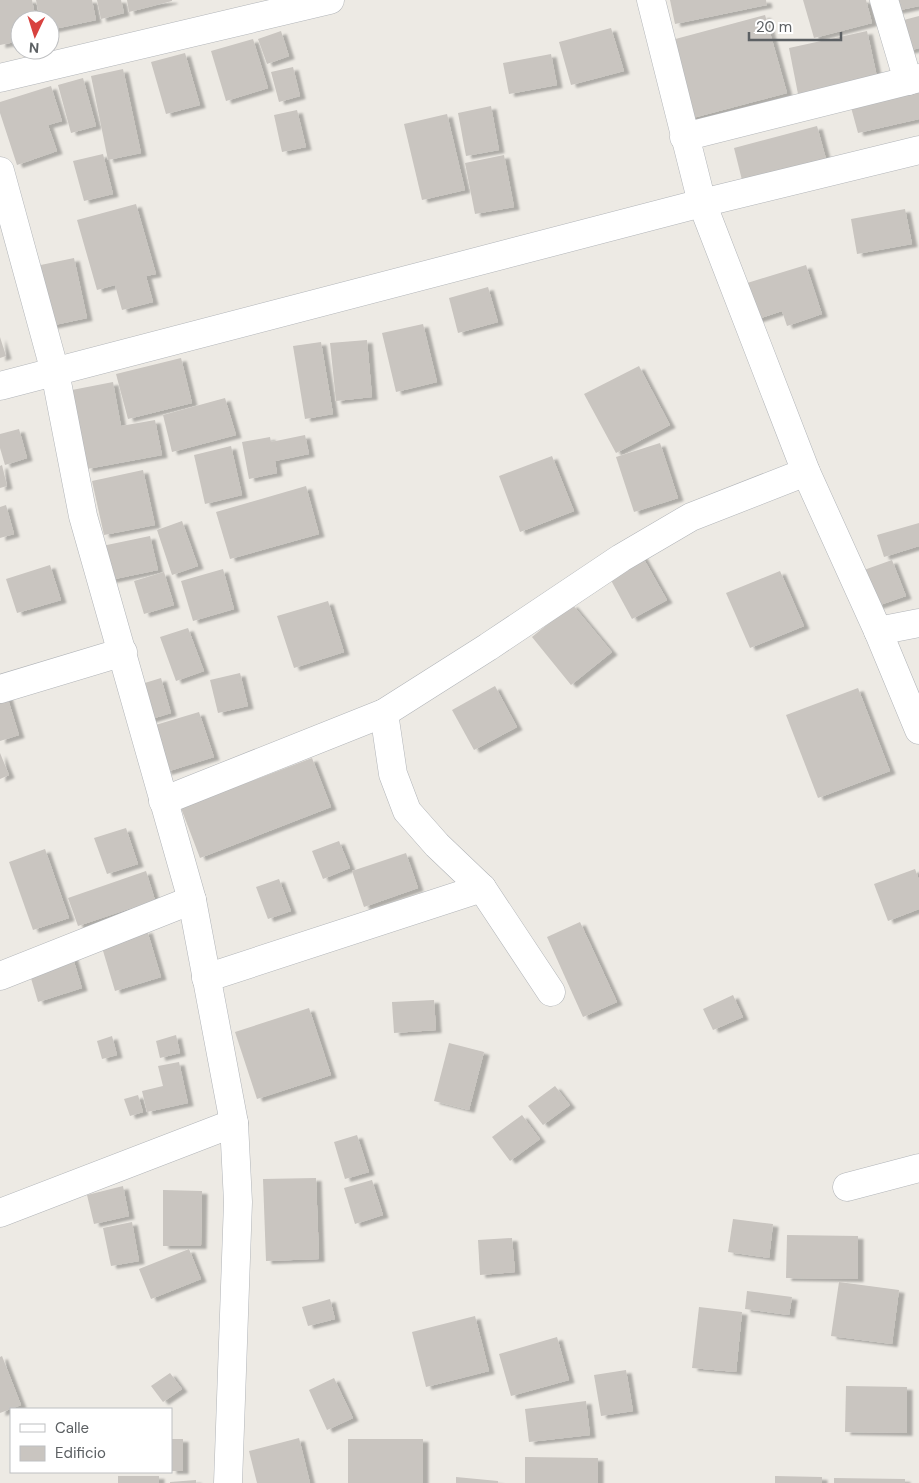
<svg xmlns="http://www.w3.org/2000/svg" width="919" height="1483" font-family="'DM Sans',sans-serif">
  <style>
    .building { fill: #c9c5c0; filter: url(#shadow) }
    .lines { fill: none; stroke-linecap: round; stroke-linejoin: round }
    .minor-casing { stroke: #b1b4b8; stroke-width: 29 }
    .tertiary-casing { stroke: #b1b4b8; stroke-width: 29 }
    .minor { stroke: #fff; stroke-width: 28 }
    .tertiary { stroke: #fff; stroke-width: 28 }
  </style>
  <defs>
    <filter id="shadow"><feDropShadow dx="5.5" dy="3" stdDeviation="1" flood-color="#0004"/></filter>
  </defs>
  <rect width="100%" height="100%" fill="#edeae4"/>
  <g class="building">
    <polygon points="0,0 32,0 36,20 20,20 20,41 0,45"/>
    <polygon points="36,0 92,0 96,20 50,30 50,20 40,20"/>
    <polygon points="97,0 121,0 124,13 101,19"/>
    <polygon points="127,0 172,0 172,1 129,12"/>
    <polygon points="670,0 766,0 767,5 675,24"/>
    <polygon points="803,0 866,0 872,23 814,38"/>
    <polygon points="893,0 919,0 919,6 896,11"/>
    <polygon points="765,15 787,93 689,119 668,41"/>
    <polygon points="919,16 919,48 908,51 900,21"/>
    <polygon points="611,28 624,71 571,85 559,42"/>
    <polygon points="281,31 289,56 267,64 258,39"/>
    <polygon points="867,31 877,77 798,94 789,48"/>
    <polygon points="253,39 268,88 226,101 211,51"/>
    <polygon points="185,53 200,105 166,114 151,62"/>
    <polygon points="551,54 557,85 509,94 503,63"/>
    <polygon points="293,67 300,96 279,102 271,72"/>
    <polygon points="123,69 141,153 108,160 91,76"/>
    <polygon points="83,78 96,126 71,133 58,85"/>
    <polygon points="919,84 919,119 858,133 849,100"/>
    <polygon points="51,86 62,121 48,125 57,151 17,165 0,113 0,102"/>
    <polygon points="491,106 499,150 466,156 458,113"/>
    <polygon points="297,110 306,147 282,152 274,115"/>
    <polygon points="447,114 465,190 422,200 404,124"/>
    <polygon points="817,126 826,159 742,180 734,148"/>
    <polygon points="103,154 113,194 84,201 73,161"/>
    <polygon points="504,155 514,207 475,214 465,163"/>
    <polygon points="136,204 156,274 146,276 153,302 122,310 115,285 97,290 77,220"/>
    <polygon points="905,209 912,244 857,254 851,219"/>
    <polygon points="74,258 87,318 50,326 36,266"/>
    <polygon points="806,265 822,314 787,326 782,311 755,320 744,284"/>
    <polygon points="488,287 498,322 458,333 449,298"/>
    <polygon points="423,324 437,382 396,392 382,333"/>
    <polygon points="0,337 6,356 0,358"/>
    <polygon points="367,340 372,397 336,401 330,343"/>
    <polygon points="321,342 333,414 305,419 293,346"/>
    <polygon points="181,358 192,403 128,419 116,374"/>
    <polygon points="639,366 670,425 616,453 584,394"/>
    <polygon points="113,382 121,426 155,420 162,455 87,469 72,390"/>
    <polygon points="225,398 236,435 172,452 163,415"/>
    <polygon points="19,429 27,458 5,465 0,448 0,434"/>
    <polygon points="305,435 309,454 275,461 277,473 249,479 242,442 270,437 271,442"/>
    <polygon points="660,443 678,498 634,512 616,457"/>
    <polygon points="231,446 242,495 205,504 194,455"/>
    <polygon points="552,456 574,511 520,532 499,476"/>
    <polygon points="2,465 7,486 0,488 0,466"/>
    <polygon points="143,470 155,525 104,535 92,481"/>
    <polygon points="306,486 319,534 230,559 216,512"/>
    <polygon points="6,505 14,534 0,538 0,507"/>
    <polygon points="182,521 198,566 172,575 157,530"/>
    <polygon points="919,523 919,546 884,557 877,535"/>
    <polygon points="150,536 158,570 110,580 102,546"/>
    <polygon points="641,554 667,600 632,619 607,573"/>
    <polygon points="892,560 906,596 877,606 864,570"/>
    <polygon points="50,565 61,600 17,613 6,579"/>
    <polygon points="223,569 234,609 193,621 181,581"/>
    <polygon points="780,571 804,626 750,648 726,593"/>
    <polygon points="164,572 174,605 144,614 134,581"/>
    <polygon points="328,601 344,652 294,668 277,616"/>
    <polygon points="572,604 612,652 571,685 532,637"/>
    <polygon points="188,628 204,671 176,681 160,637"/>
    <polygon points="240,673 248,706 218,713 210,680"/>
    <polygon points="161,678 171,713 145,721 135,686"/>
    <polygon points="495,686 517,727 474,750 452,710"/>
    <polygon points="858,688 890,771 818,798 786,715"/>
    <polygon points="7,696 19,735 0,741 0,698"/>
    <polygon points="199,712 214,757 166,772 152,726"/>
    <polygon points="0,753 9,775 0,779"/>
    <polygon points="312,758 331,807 200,858 181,808"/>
    <polygon points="126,828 138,864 107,874 94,838"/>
    <polygon points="339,841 350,868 323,879 312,851"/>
    <polygon points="45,849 69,918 33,930 9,862"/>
    <polygon points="406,853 418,888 364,907 352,871"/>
    <polygon points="915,869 919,880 919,909 888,921 874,884"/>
    <polygon points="146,871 155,900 78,926 68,898"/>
    <polygon points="279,879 291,911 268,919 256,887"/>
    <polygon points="580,922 617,1002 583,1017 547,937"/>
    <polygon points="147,930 161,977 115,991 101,944"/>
    <polygon points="72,955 82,988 38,1002 28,968"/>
    <polygon points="733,995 743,1017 713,1030 703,1009"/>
    <polygon points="434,1000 436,1030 394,1033 392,1002"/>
    <polygon points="309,1008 331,1075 257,1099 235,1032"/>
    <polygon points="176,1035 180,1053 160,1058 156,1041"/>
    <polygon points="112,1036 117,1055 102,1059 97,1041"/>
    <polygon points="449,1043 484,1052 469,1110 434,1101"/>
    <polygon points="179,1062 188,1103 147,1112 142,1091 163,1086 158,1066"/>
    <polygon points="555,1086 570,1105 543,1125 528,1106"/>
    <polygon points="138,1095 143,1112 130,1116 124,1099"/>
    <polygon points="522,1115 540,1139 510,1161 492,1137"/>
    <polygon points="357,1135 369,1172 345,1179 334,1142"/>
    <polygon points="316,1178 319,1259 266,1261 263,1179"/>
    <polygon points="372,1180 383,1215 355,1224 344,1188"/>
    <polygon points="123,1186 129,1216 94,1224 87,1195"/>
    <polygon points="163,1190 202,1191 201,1246 163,1246"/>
    <polygon points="733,1219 773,1224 769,1258 728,1252"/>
    <polygon points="132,1222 139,1261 111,1266 103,1228"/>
    <polygon points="787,1235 858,1236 858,1279 786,1278"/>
    <polygon points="512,1238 515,1272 480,1275 478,1240"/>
    <polygon points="189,1249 201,1279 151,1299 139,1269"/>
    <polygon points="839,1282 899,1290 892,1344 831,1336"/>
    <polygon points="747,1291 792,1297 789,1315 745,1309"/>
    <polygon points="330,1299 335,1319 308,1326 302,1307"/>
    <polygon points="699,1307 742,1312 736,1372 692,1368"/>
    <polygon points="475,1316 489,1371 426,1387 412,1332"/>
    <polygon points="557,1337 569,1380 511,1396 499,1354"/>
    <polygon points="2,1356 21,1405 0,1413 0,1357"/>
    <polygon points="626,1370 633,1411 601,1416 594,1375"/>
    <polygon points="170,1373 182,1389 163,1402 151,1386"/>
    <polygon points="334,1378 353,1418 327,1430 309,1390"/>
    <polygon points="846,1386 907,1387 907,1433 845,1432"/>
    <polygon points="586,1401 590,1435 529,1442 525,1409"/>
    <polygon points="299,1438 310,1483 257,1483 249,1451"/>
    <rect x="171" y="1439" width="12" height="32"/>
    <rect x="348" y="1439" width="75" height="44"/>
    <polygon points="525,1457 598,1458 598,1483 525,1483"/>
    <rect x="118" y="1476" width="41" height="7"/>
    <polygon points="775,1476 822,1477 822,1483 775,1483"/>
    <polygon points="456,1477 498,1481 498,1483 456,1483"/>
    <polygon points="834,1478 905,1479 905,1483 834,1483"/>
    <polygon points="196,1480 196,1483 170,1483 170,1482"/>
  </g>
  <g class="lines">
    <g class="minor-casing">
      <g id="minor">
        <polyline points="884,0 908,81"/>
        <polyline points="0,78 330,0"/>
        <polyline points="684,137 919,78"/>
        <polyline points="0,171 55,372 83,516 192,900 234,1123 238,1202 228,1483"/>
        <polyline points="0,386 702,203 919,150"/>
        <polyline points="878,631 919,623"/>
        <polyline points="0,689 123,652"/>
        <polyline points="384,713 393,774 407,811 437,845 482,888 551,992"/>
        <polyline points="163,801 384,713 488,647 621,558 691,517 806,472"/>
        <polyline points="0,976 192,900"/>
        <polyline points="206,978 482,888"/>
        <polyline points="847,1187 919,1168"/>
        <polyline points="0,1213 234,1123"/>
      </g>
    </g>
    <g class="tertiary-casing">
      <polyline id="tertiary" points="651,0 702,203 806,472 878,631 919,730"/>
    </g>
    <use href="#minor" class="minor"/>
    <use href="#tertiary" class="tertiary"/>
  </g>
  <rect x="10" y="1408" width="162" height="65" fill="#ffffff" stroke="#bebfc1"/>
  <rect x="20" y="1424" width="25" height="8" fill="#ffffff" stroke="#bebfc1"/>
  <text x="55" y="1433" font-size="15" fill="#5c6063">Calle</text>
  <rect x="20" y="1446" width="25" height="15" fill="#c9c5c0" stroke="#bebfc1"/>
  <text x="55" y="1458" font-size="15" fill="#5c6063">Edificio</text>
  <g transform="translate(35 35) rotate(184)"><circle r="24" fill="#ffffff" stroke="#bebfc1"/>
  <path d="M0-4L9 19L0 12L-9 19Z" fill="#d8423f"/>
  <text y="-8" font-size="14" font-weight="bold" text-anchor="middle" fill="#5c6063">N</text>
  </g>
  <path d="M749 32v8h92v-8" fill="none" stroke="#5c6063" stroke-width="2.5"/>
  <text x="756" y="32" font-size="15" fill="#5c6063" stroke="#ffffff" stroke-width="4" paint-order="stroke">20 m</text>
</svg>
